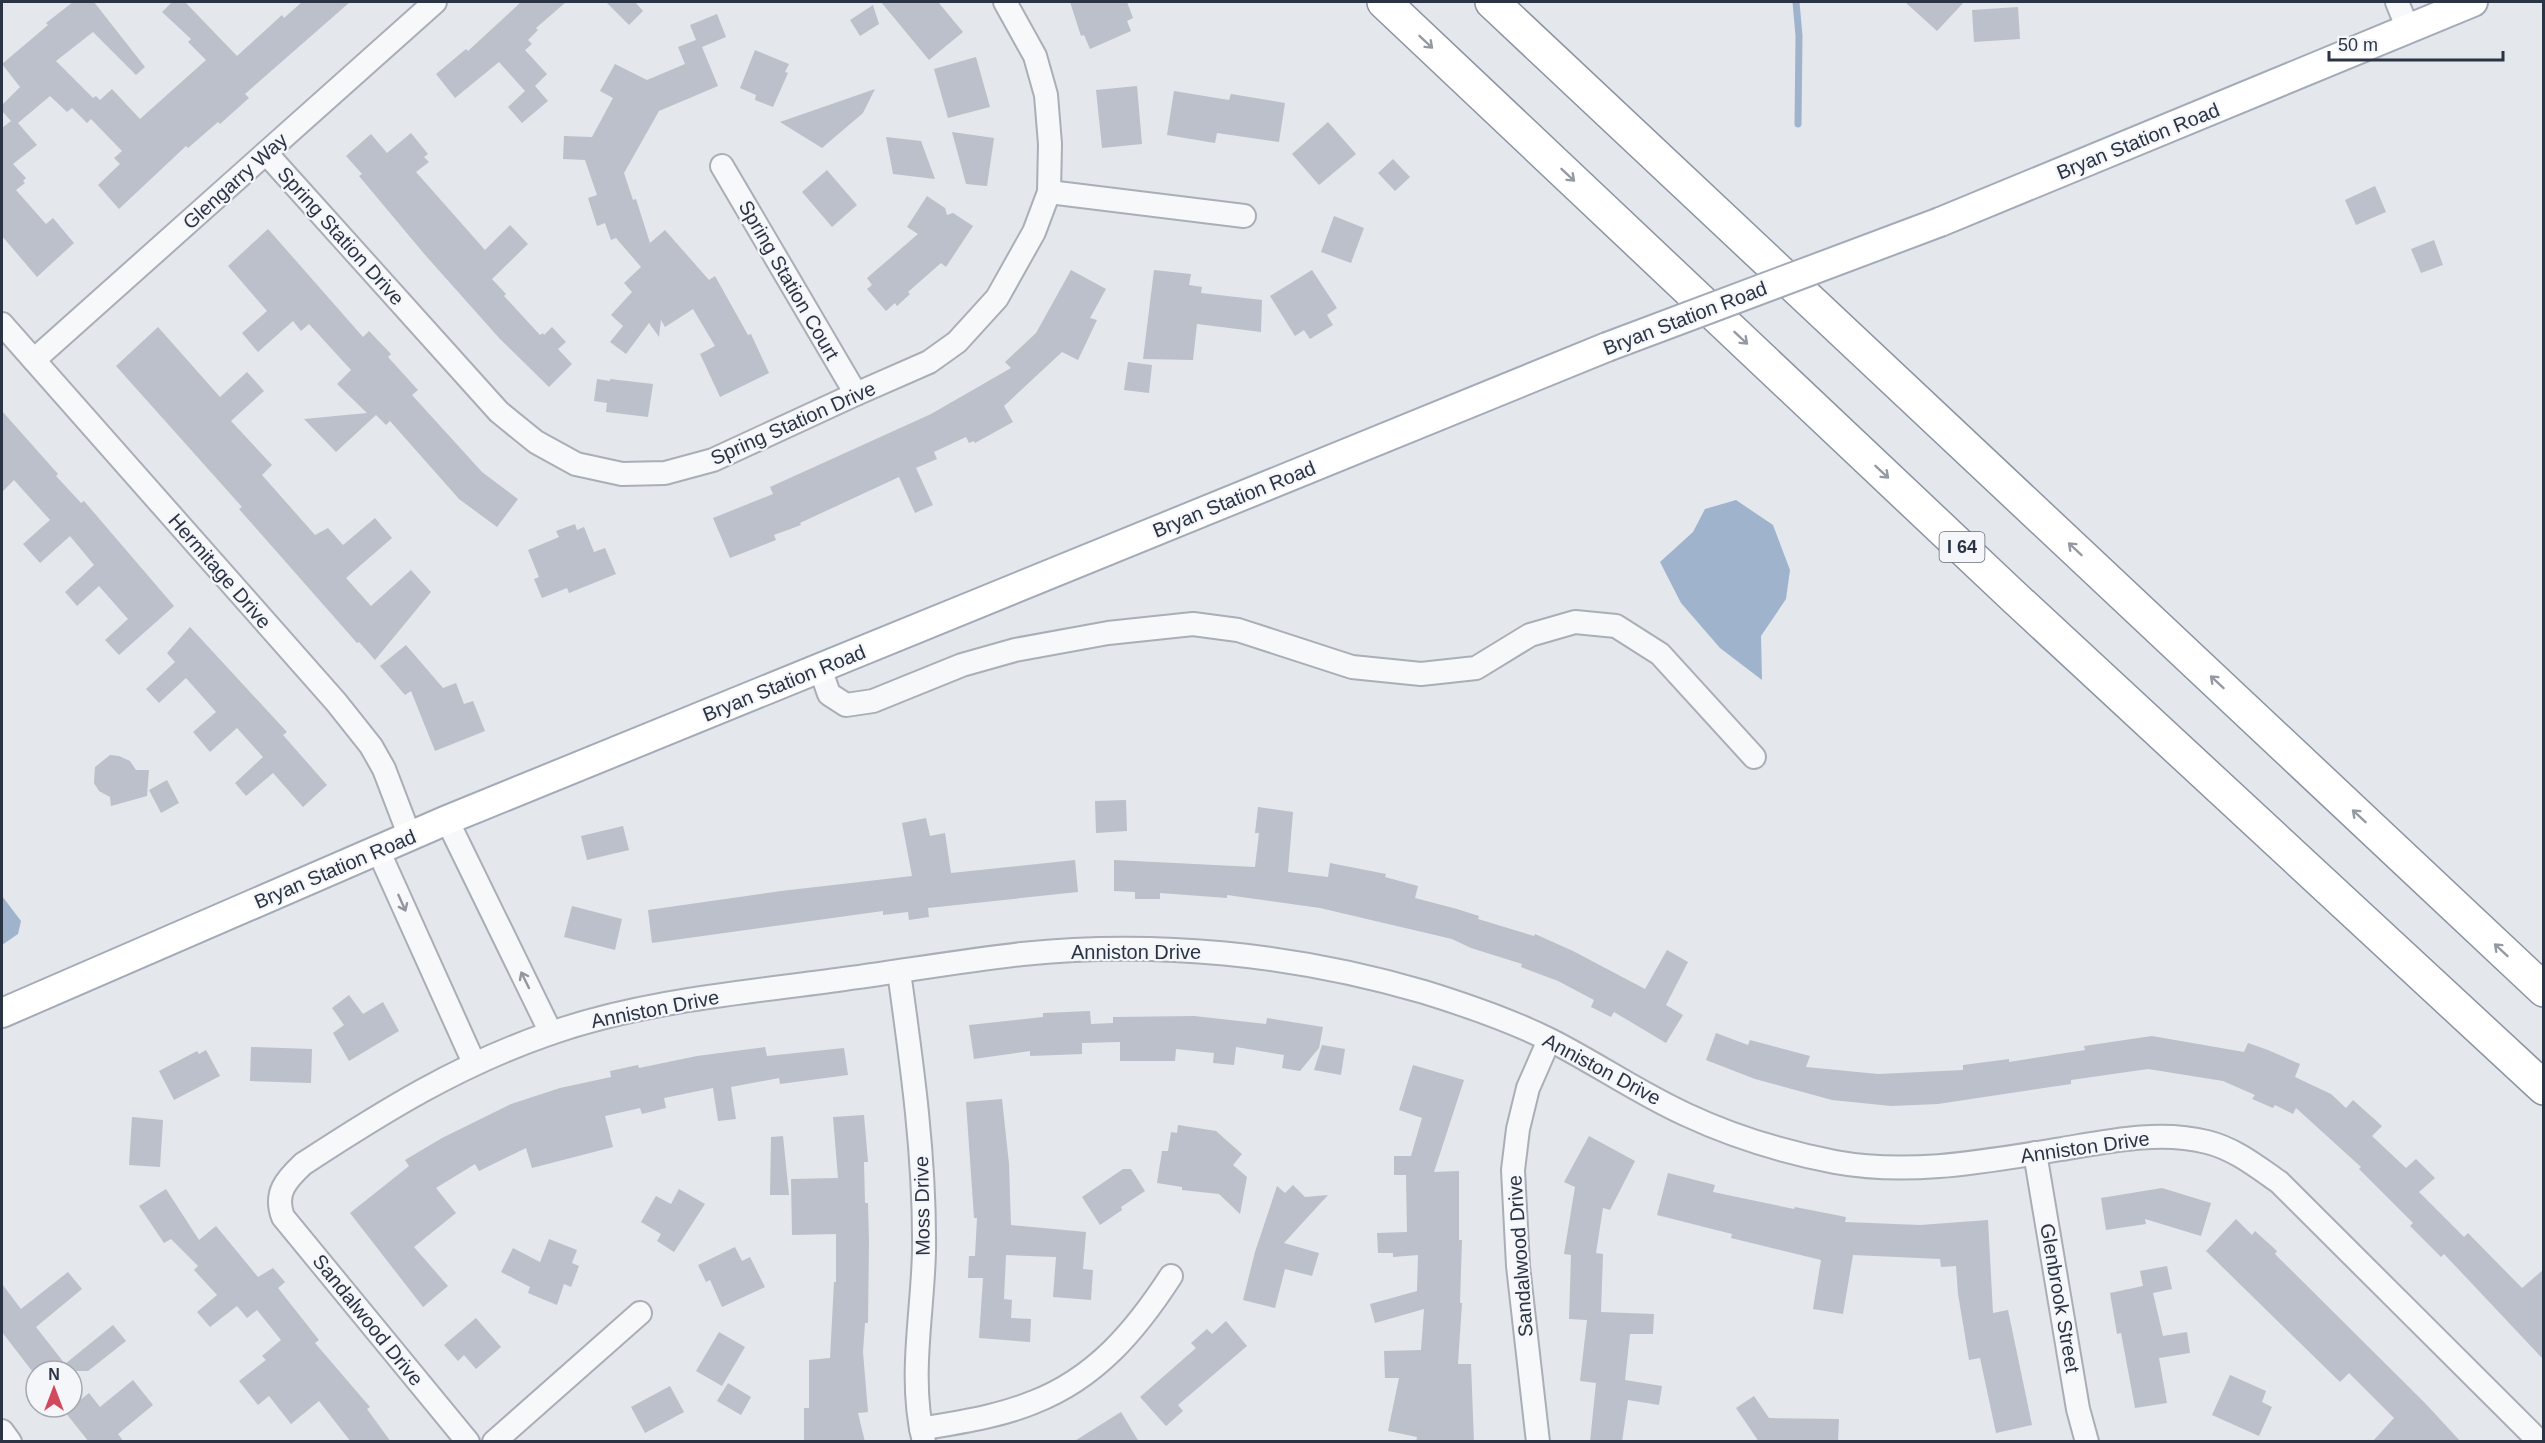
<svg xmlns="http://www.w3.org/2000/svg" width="2545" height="1443" font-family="Helvetica,sans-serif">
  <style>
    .water { fill: #9fb4cc }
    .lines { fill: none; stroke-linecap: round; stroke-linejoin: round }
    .stream { stroke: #9fb4cc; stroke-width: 7 }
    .building { fill: #bbc0ca }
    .minor-casing { stroke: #a9aeb7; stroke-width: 26 }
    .major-casing { stroke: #a3abb8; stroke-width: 32 }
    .highway-casing { stroke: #8b94a3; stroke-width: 36 }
    .minor { stroke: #f7f8fa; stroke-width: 22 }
    .major { stroke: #fff; stroke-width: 28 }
    .highway { stroke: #fff; stroke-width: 33 }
    .major-bridge-casing { stroke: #a3abb8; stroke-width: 32; stroke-linecap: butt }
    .major-bridge { stroke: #fff; stroke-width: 28 }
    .oneway { stroke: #959aa2 }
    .oneway2 { stroke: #9196a0 }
    .labels { text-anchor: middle; stroke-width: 4.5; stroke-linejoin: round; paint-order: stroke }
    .shield { fill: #f4f6f9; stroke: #676e7b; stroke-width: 1.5 }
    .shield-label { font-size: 18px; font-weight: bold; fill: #2b3445 }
    .street-label { font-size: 20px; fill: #2b3445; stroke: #f4f6f9 }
  </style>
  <rect width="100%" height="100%" fill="#e4e7ec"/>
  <g class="water">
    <polygon points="1736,500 1773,525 1790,570 1786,599 1761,636 1762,680 1720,648 1681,603 1660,562 1693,532 1705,509"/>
    <polygon points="2,896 21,921 18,934 2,945"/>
  </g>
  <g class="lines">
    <polyline class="stream" points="1796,2 1799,36 1798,124"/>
  </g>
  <g class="building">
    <polygon points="73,2 94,2 145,67 136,75 93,32 56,61 93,98 96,96 100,100 112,89 140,119 206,60 188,42 191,39 162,12 172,2 185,2 237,56 282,15 284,18 302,2 350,2 245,94 249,98 220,124 218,122 188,148 186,146 119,209 98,185 120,164 114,158 122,151 91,119 87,123 72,108 67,112 50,96 18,123 37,145 13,164 26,178 23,181 25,183 16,190 46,224 53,218 74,243 37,277 2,236 2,128 11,121 2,111 2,105 20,87 2,64 48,25 46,23"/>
    <polygon points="521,2 566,2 536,28 538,30 528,40 532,44 525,50 547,74 535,86 548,101 522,123 508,107 525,91 499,62 455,98 436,74 466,49 468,51"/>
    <polygon points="606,2 635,2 643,11 629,25"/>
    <polygon points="881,2 938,2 963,32 929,60"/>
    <polygon points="1070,2 1127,2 1133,18 1127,21 1131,31 1090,49 1084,35 1081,36"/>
    <polygon points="1905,2 1964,2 1937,31"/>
    <polygon points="873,5 879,24 860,36 850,20"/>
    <polygon points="2018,7 2020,39 1974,42 1972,10"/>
    <polygon points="717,14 726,37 702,47 718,86 659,111 624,173 633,200 636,199 650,243 665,230 709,280 715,276 748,335 751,334 769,373 720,397 700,354 715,346 693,309 665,327 661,320 659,337 649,323 626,354 610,342 623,326 611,315 632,292 624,283 641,267 616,238 611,240 605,223 597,226 588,198 597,195 585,160 563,159 564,136 592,137 613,98 600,91 615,64 647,80 685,64 678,47 696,40 690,25"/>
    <polygon points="755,50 789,64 785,72 788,73 773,107 755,100 756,95 740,88"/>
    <polygon points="976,57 990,107 948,118 934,69"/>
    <polygon points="1137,86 1142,144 1102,148 1096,90"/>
    <polygon points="875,89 863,113 822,148 780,122"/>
    <polygon points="1174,91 1229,100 1231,94 1285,103 1279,142 1217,133 1215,143 1167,135"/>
    <polygon points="1328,122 1356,154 1319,185 1292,154"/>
    <polygon points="952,132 994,138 987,186 966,184"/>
    <polygon points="411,133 428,154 424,157 429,162 416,172 485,250 510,225 528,244 492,279 506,294 504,296 540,335 543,333 544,335 552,327 566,342 558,349 572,364 549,387 500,339 426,256 359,176 362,174 346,156 371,134 387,153"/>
    <polygon points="886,137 921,141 935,179 893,174"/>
    <polygon points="1393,159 1410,177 1395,191 1378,173"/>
    <polygon points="827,170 857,205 832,227 802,192"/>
    <polygon points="2375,186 2386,212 2356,225 2345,200"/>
    <polygon points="927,196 945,208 947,215 953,213 973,226 946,267 941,263 908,292 910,294 897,306 895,303 886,311 867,289 872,285 867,278 918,234 907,227"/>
    <polygon points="1334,216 1364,228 1351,263 1321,252"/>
    <polygon points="268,229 363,337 369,331 391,354 388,357 418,390 412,395 482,472 518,499 497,527 459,499 390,421 386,425 376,415 336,452 304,419 367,413 337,384 351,370 309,324 301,331 293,321 258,352 242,333 267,311 228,266"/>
    <polygon points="2434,240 2443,265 2421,273 2411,249"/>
    <polygon points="1071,270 1106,289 1090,318 1097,320 1078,360 1062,352 1004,406 1013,422 975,443 974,441 969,443 966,437 934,452 937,459 916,468 933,505 915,513 899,477 800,523 801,525 774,535 776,540 730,558 713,518 773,494 770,487 931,414 1011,368 1005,362 1036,333"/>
    <polygon points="1154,270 1191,274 1189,285 1202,287 1201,293 1262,300 1261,332 1197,324 1193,360 1143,359"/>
    <polygon points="1312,270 1337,308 1327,315 1333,325 1310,339 1304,330 1295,336 1270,296"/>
    <polygon points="158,327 220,397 247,372 264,391 231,421 272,465 262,475 315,535 328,528 343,545 375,518 392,538 346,578 371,606 411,570 431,592 375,660 359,642 357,643 239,509 242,507 116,366"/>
    <polygon points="1128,362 1152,365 1149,393 1124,390"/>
    <polygon points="597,379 610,381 610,379 653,384 648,417 606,412 607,403 594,401"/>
    <polygon points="2,411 58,474 56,476 81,503 84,501 174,606 119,655 105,640 128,619 99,586 77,606 65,592 94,565 70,536 40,563 23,544 50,520 14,480 2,492"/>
    <polygon points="575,524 577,530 584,527 594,552 605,548 616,574 569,593 567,588 542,598 534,579 539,577 528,550 559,537 556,531"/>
    <polygon points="190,627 287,732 283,735 327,785 303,807 273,773 246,796 235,783 263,757 237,728 210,752 193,732 216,712 186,678 159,703 146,689 175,662 167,653"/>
    <polygon points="406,645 443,688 456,683 464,704 473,701 485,731 435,751 411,691 405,695 380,666"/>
    <polygon points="110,755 119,756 130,761 136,770 149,770 147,796 111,806 110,797 99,791 94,783 95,767"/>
    <polygon points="167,780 179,803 161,813 149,790"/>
    <polygon points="1126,800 1127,831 1096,833 1095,801"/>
    <polygon points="1258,807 1293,812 1288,872 1328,877 1330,863 1386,874 1385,877 1418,886 1415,898 1457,909 1479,916 1478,919 1534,936 1535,934 1573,951 1645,989 1667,950 1688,962 1666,1005 1683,1015 1666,1043 1614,1012 1611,1017 1591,1007 1594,1000 1558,981 1521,967 1522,964 1471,948 1452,939 1320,908 1227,895 1227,898 1160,893 1160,899 1135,899 1135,892 1114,891 1114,860 1255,867 1259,833 1255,833"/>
    <polygon points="926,818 930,836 945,833 951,873 1075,860 1078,892 928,908 929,917 909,920 908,912 883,915 883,911 652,943 648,910 781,891 912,876 902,823"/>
    <polygon points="623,826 629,850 587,860 581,836"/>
    <polygon points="572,906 622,919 615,950 564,937"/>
    <polygon points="349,995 363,1014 383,1002 399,1031 349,1061 333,1033 344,1025 332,1008"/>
    <polygon points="1090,1011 1091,1024 1113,1023 1113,1017 1194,1016 1266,1024 1267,1018 1323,1027 1319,1048 1300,1071 1282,1068 1284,1055 1236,1047 1234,1065 1213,1063 1214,1053 1176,1049 1175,1061 1120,1061 1120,1042 1082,1043 1082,1054 1030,1056 1030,1051 974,1059 969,1025 1043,1017 1043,1013"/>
    <polygon points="1716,1033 1748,1045 1750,1040 1810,1056 1806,1067 1878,1074 1963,1070 1963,1065 2009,1059 2009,1062 2085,1050 2084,1046 2152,1036 2244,1052 2248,1043 2268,1050 2300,1064 2295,1077 2331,1094 2346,1108 2353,1100 2382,1126 2372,1136 2406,1168 2416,1159 2435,1178 2419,1192 2464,1237 2468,1233 2522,1288 2544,1269 2544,1360 2444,1254 2441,1257 2410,1226 2413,1223 2359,1169 2361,1167 2296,1108 2293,1114 2275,1105 2273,1108 2252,1099 2255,1095 2223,1081 2148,1069 2071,1080 2071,1084 1938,1104 1891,1106 1832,1100 1755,1079 1706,1060"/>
    <polygon points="1322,1045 1345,1049 1341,1075 1314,1070"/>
    <polygon points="251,1047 312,1049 311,1083 250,1081"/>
    <polygon points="765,1047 767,1056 844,1048 848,1075 780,1084 779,1078 731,1087 736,1119 718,1121 713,1088 664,1098 666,1108 642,1114 640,1108 605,1116 613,1147 532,1168 526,1148 479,1171 475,1164 436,1188 456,1213 414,1247 448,1286 423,1307 350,1213 409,1166 405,1160 442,1138 511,1104 560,1088 611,1077 610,1071 638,1065 639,1068 697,1056"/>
    <polygon points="206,1050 220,1076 174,1100 159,1071 197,1051 199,1054"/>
    <polygon points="1413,1065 1464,1080 1434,1172 1459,1171 1459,1240 1462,1240 1460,1303 1462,1303 1458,1364 1471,1364 1474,1442 1416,1442 1417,1437 1388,1431 1399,1378 1385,1378 1384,1351 1421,1350 1424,1309 1375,1323 1370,1304 1417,1291 1418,1255 1393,1257 1393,1253 1378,1253 1377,1233 1407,1232 1406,1175 1394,1175 1394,1156 1411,1156 1422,1118 1399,1110"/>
    <polygon points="1002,1099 1009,1164 1011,1225 1086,1232 1083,1269 1093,1270 1091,1300 1053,1297 1056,1257 1006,1255 1004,1299 1012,1300 1011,1318 1031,1319 1030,1342 979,1338 983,1278 968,1278 969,1256 975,1256 977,1218 974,1218 966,1102"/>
    <polygon points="864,1115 868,1162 864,1162 865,1203 868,1203 869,1241 868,1323 865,1323 863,1352 868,1412 858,1413 865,1442 804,1442 804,1408 809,1408 809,1360 830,1358 834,1282 836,1282 836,1234 792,1235 791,1179 838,1178 833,1117"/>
    <polygon points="132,1117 163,1120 160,1167 129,1165"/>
    <polygon points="1178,1125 1216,1131 1242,1154 1233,1165 1247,1177 1240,1214 1219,1194 1182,1190 1182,1187 1157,1183 1162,1151 1168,1151 1171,1132 1177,1133"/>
    <polygon points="783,1136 789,1195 770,1195 771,1137"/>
    <polygon points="1589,1136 1635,1161 1610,1210 1603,1208 1596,1253 1603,1254 1601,1312 1654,1314 1653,1334 1630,1334 1625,1380 1662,1386 1659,1405 1628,1400 1622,1442 1590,1442 1596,1383 1580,1381 1587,1320 1569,1319 1571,1255 1564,1254 1575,1187 1564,1182"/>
    <polygon points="1123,1169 1131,1169 1145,1191 1121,1207 1122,1210 1100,1225 1082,1197"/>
    <polygon points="1668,1173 1715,1185 1713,1192 1794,1209 1795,1207 1846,1217 1845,1222 1920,1225 1988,1220 1993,1313 2008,1310 2032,1425 1996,1433 1980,1358 1969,1360 1958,1294 1956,1266 1941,1267 1940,1259 1853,1255 1843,1314 1813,1309 1821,1260 1731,1238 1732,1234 1657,1215"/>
    <polygon points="1293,1185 1305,1197 1328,1195 1284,1243 1319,1253 1312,1276 1285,1269 1275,1308 1243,1300 1255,1252 1277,1186 1285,1193"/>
    <polygon points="2162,1188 2211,1203 2201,1236 2145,1219 2146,1224 2106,1230 2101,1198"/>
    <polygon points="166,1189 199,1240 216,1226 258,1277 273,1268 285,1282 278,1288 319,1340 315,1343 370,1407 367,1409 391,1442 351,1442 319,1401 291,1424 269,1396 258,1405 239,1381 266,1360 262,1356 281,1340 257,1310 247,1318 237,1306 210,1327 197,1312 217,1295 194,1270 198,1266 171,1239 164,1243 139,1206"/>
    <polygon points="679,1189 705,1204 674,1252 657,1241 661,1234 641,1222 656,1196 671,1204"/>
    <polygon points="2236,1219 2252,1235 2255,1231 2277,1251 2275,1254 2425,1403 2461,1442 2372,1442 2394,1418 2349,1373 2340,1382 2206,1251"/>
    <polygon points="549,1239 577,1250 572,1263 579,1266 571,1287 564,1284 557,1305 528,1293 530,1287 501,1272 513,1248 540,1262"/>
    <polygon points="735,1247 742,1261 750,1257 765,1287 722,1307 710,1280 706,1282 698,1265"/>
    <polygon points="2167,1266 2172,1289 2153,1293 2163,1336 2187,1332 2190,1353 2159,1358 2167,1403 2135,1408 2121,1333 2117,1334 2110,1293 2143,1286 2140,1271"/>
    <polygon points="68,1272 82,1289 36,1327 65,1364 113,1325 126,1341 88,1371 32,1371 2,1332 2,1284 21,1309"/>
    <polygon points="476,1318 501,1347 476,1369 464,1355 458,1361 444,1345"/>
    <polygon points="1226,1321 1247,1346 1178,1405 1183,1411 1166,1426 1140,1397 1196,1348 1191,1343 1207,1329 1212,1334"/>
    <polygon points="719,1332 745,1347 722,1386 696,1371"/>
    <polygon points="2230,1375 2266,1391 2262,1402 2272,1407 2259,1436 2212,1415"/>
    <polygon points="133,1380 153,1405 118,1434 124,1442 89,1442 65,1412 89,1393 100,1407"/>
    <polygon points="728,1383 751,1397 741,1415 717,1401"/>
    <polygon points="670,1386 684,1412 645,1433 631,1407"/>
    <polygon points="1754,1396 1769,1418 1839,1419 1838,1442 1759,1442 1736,1408"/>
    <polygon points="1121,1412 1139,1442 1073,1442"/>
  </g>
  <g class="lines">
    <g class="minor-casing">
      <g id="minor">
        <polyline points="2397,2 2408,29"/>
        <polyline points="266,153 499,412 536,442 576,464 622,474 665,473 713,460 856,394 929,362 957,342 997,298 1034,232 1049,192 1050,144 1046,95 1035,56 1005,2"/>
        <polyline points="722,166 856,394"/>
        <polyline points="1049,192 1244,216"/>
        <polyline points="2,324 336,702 371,746 384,769 410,837"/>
        <polyline points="34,360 435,2"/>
        <polyline points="820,668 829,694 846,705 873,701 962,665 1015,650 1108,633 1193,624 1238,630 1352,667 1421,674 1476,668 1530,635 1575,622 1616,626 1660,654 1754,757"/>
        <polyline points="447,820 551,1033"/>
        <polyline points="378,850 474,1063"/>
        <path d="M899,972C912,1065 925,1156 924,1250C923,1313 908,1379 924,1442"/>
        <polyline points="2035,1153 2078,1409 2087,1442"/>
        <path d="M921,1429C959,1422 998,1417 1034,1402C1096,1378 1136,1330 1171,1276"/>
        <polyline points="2,1431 10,1442"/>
        <path d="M468,1442L283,1217C274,1193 286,1180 303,1164C384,1111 458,1065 551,1033C643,1001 741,993 837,980C898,972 960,961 1022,954C1156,940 1294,954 1424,992C1466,1005 1510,1020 1550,1040C1596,1063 1640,1094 1687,1115C1734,1137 1784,1152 1835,1162C1911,1176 1987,1161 2062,1149C2109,1141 2160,1130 2207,1142C2235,1149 2256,1166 2279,1182L2540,1442"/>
        <polyline points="494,1442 640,1313"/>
        <polyline points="1538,1442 1518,1266 1513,1170 1518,1129 1528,1088 1549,1040"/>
      </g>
    </g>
    <g class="major-casing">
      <g id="major">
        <polyline points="1940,222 2473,2"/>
        <polyline points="2,1013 447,820 1607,347"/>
      </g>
    </g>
    <g class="highway-casing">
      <g id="highway">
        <polyline points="1384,2 2013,596 2544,1088"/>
        <polyline points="1492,2 2544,990"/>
      </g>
    </g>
    <use href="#minor" class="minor"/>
    <use href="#major" class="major"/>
    <use href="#highway" class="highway"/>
    <g class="major-bridge-casing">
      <polyline id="major-bridge" points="1607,347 1940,222"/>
    </g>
    <use href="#major-bridge" class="major-bridge"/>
  </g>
  <defs><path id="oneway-shaft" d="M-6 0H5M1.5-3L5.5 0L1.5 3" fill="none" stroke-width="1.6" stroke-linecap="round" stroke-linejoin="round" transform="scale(1.5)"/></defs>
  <g class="oneway">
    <use href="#oneway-shaft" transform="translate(1426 42) rotate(43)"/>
    <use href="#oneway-shaft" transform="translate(1568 175) rotate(43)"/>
    <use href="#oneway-shaft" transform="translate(1741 338) rotate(43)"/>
    <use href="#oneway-shaft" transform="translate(1882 472) rotate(43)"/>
    <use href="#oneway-shaft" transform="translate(2075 549) rotate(-137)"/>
    <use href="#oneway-shaft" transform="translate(2217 682) rotate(-137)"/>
    <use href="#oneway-shaft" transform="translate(2359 816) rotate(-137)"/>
    <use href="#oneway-shaft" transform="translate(2501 950) rotate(-137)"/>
  </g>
  <g class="oneway2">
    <use href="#oneway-shaft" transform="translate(402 903) rotate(66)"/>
    <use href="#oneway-shaft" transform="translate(525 980) rotate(-116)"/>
  </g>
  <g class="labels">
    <rect class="shield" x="1939.5" y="532" width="45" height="30" rx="4.5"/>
    <g class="shield-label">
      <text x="1962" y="553">I 64</text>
    </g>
    <g class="street-label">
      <text transform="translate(2138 141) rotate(-22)" y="7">Bryan Station Road</text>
      <text transform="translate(235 181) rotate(-42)" y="7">Glengarry Way</text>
      <text transform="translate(341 236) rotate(48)" y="7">Spring Station Drive</text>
      <text transform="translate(789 280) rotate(60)" y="7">Spring Station Court</text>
      <text transform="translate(1685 318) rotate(-21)" y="7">Bryan Station Road</text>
      <text transform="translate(793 423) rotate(-24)" y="7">Spring Station Drive</text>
      <text transform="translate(1234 499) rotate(-22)" y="7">Bryan Station Road</text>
      <text transform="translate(220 571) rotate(49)" y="7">Hermitage Drive</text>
      <text transform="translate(784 683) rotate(-22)" y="7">Bryan Station Road</text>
      <text transform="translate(335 869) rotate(-23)" y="7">Bryan Station Road</text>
      <text x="1136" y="959">Anniston Drive</text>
      <text transform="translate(655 1009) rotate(-11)" y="7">Anniston Drive</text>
      <text transform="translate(1602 1069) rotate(28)" y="7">Anniston Drive</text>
      <text transform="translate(2085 1147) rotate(-8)" y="7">Anniston Drive</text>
      <text transform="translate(922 1206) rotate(-91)" y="7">Moss Drive</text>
      <text transform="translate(1520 1256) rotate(-94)" y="7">Sandalwood Drive</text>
      <text transform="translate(2060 1298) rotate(80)" y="7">Glenbrook Street</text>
      <text transform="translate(368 1320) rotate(51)" y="7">Sandalwood Drive</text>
    </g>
  </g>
  <rect width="2545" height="1443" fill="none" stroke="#2b3445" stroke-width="6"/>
  <g transform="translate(54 1389)"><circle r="28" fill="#f4f6f9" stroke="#a4a8b1" stroke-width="1.5"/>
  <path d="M0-4.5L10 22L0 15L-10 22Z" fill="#d1495b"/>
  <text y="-9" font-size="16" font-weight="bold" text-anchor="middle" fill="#2b3445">N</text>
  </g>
  <path d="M2329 51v9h174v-9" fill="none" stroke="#2b3445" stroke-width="3"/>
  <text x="2338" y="51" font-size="18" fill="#2b3445" stroke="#f4f6f9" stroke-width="4.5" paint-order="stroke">50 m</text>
</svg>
